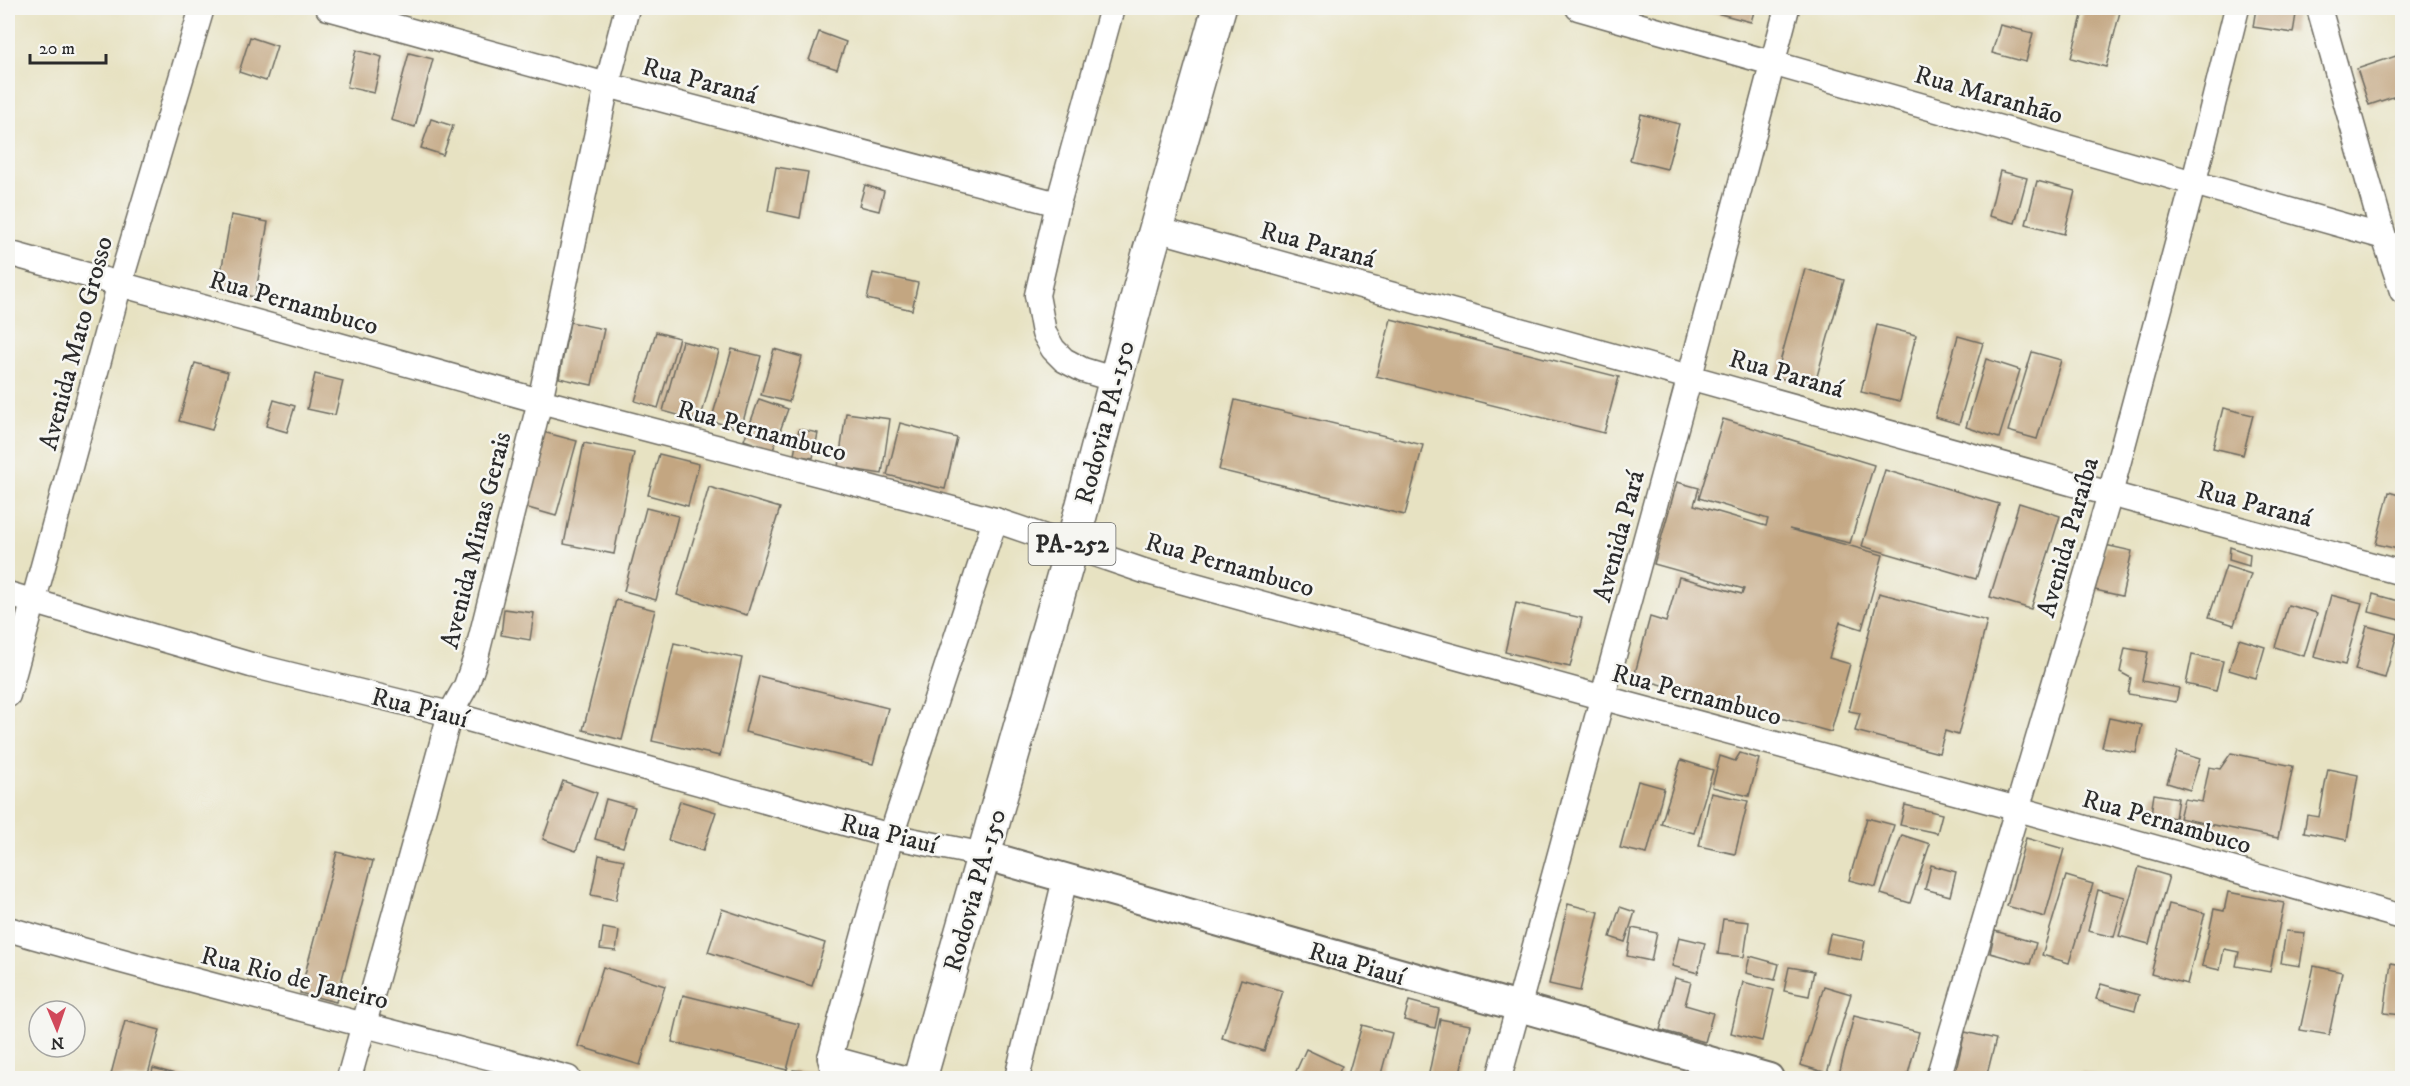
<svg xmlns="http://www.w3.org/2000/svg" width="2410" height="1086" font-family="'IM FELL DW Pica',serif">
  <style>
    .building { fill: #c3a681 }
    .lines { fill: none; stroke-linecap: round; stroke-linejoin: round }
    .minor-casing { stroke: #6d6b60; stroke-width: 27 }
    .tertiary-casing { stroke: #6d6b60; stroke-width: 32 }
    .trunk-casing { stroke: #6d6b60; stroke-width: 36 }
    .minor { stroke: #fff; stroke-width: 24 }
    .tertiary { stroke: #fff; stroke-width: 28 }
    .trunk { stroke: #fff; stroke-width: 33 }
    .labels { text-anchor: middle; stroke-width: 5; stroke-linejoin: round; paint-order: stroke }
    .shield { fill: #f6f6f2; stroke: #686867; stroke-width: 1.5 }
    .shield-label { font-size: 24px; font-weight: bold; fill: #2b2b2b }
    .street-label { font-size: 26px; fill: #2b2b2b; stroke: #f6f6f2 }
  </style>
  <rect width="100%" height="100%" fill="#f6f6f2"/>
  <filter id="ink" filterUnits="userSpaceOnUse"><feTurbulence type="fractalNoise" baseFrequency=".0167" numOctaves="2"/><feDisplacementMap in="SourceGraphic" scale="12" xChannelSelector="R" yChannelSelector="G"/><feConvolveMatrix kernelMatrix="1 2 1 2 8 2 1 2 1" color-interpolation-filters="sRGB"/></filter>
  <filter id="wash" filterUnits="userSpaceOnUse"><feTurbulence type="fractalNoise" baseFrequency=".008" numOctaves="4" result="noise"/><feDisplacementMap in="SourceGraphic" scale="24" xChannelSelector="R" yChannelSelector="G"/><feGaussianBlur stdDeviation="1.35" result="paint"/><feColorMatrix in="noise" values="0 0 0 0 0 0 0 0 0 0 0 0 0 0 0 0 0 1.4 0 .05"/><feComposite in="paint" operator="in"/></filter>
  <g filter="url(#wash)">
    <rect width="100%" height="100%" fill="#e7e2c2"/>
    <g id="blocks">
      <g class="building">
        <polygon points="1706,8 1755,8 1751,22 1705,10"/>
        <polygon points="2084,8 2121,8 2106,67 2071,58"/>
        <polygon points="2256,8 2297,8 2293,33 2253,27"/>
        <polygon points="2000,25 2033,33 2026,62 1992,53"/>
        <polygon points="819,32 846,42 837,69 809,60"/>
        <polygon points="250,37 277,46 266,81 239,72"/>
        <polygon points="356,50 382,57 374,93 347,87"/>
        <polygon points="409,53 433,59 415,127 391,120"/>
        <polygon points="2402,54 2402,94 2369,105 2357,69"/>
        <polygon points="1641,114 1679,124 1667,169 1630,160"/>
        <polygon points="431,119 453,126 443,155 421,148"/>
        <polygon points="776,167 808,172 800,218 768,211"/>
        <polygon points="2000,171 2027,178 2015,223 1989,216"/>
        <polygon points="2037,181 2075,191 2064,234 2026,224"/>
        <polygon points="865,185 884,191 879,211 859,206"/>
        <polygon points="231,215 268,222 255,297 218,290"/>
        <polygon points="1805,269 1844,280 1814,387 1776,377"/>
        <polygon points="873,273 918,283 912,310 867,299"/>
        <polygon points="1391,319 1619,377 1604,433 1376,376"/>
        <polygon points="570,322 604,329 592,385 559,378"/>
        <polygon points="1877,325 1916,335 1900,401 1861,392"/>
        <polygon points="656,332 679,338 658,408 635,401"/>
        <polygon points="1958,336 1983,343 1959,424 1935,417"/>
        <polygon points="682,341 719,351 700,421 663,411"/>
        <polygon points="732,349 761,356 741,429 711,421"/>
        <polygon points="774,349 802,357 789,402 761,395"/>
        <polygon points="2032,352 2061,360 2037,439 2008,431"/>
        <polygon points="1986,359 2020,370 1999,438 1966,427"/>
        <polygon points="195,363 228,372 212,430 179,421"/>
        <polygon points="315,374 343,381 335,415 307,409"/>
        <polygon points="759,399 788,409 773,450 744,440"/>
        <polygon points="274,400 295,406 287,432 266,426"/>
        <polygon points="1235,400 1423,445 1405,515 1219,470"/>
        <polygon points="2223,408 2253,415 2243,455 2213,448"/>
        <polygon points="846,413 890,419 882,474 838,467"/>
        <polygon points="1723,419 1874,465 1850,543 1789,529 1883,555 1862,629 1840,622 1829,658 1850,664 1831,732 1634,677 1650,617 1666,622 1679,577 1742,594 1744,589 1654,564 1677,482 1699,488 1694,505 1766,526 1768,519 1699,498"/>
        <polygon points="900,423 957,438 945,489 887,475"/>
        <polygon points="799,429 818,433 813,458 794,455"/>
        <polygon points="539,431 577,441 556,516 518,505"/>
        <polygon points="584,443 634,453 614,554 564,544"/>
        <polygon points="659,454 699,464 688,506 648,495"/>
        <polygon points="1885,470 1999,504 1976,579 1862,546"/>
        <polygon points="709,487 780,508 747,615 677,595"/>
        <polygon points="2389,492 2402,496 2402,550 2376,544"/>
        <polygon points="2019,503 2060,516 2031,609 1990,597"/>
        <polygon points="646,508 678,516 656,600 624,591"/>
        <polygon points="2105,545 2132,551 2122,596 2095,590"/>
        <polygon points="2230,547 2250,554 2249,566 2229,560"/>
        <polygon points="2226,566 2251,574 2234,625 2209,617"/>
        <polygon points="1879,593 1987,621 1958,735 1945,731 1939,753 1855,731 1860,713 1849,711"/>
        <polygon points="2373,594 2402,602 2401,620 2369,612"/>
        <polygon points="2331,595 2362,603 2345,665 2314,657"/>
        <polygon points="616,600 655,610 622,740 583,730"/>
        <polygon points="1516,603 1582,618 1570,667 1505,652"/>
        <polygon points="2288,605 2317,613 2304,656 2275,647"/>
        <polygon points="504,609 534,613 530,640 501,635"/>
        <polygon points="2367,626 2397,634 2385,678 2355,670"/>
        <polygon points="2239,639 2265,647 2256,678 2229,670"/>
        <polygon points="674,643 742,658 720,756 652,741"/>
        <polygon points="2125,648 2148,652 2142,681 2179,688 2176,702 2128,694 2131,678 2120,672"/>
        <polygon points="2192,655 2223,661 2216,691 2186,684"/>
        <polygon points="759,676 888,708 873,764 745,732"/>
        <polygon points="2109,718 2142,725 2136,753 2102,747"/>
        <polygon points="2177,752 2200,759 2190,790 2167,783"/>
        <polygon points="1740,753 1759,759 1749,796 1712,787 1720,756 1735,761"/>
        <polygon points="2231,753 2293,766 2278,838 2179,818 2184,799 2202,802 2209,767 2220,769"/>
        <polygon points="1681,760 1713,770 1694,833 1661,824"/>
        <polygon points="2328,769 2358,775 2347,840 2304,832 2307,815 2319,817"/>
        <polygon points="563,781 597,793 576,851 543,839"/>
        <polygon points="1638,781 1664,788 1647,854 1620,848"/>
        <polygon points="1711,793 1748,801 1735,854 1699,846"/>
        <polygon points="2154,794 2178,798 2175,818 2151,814"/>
        <polygon points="606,799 635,807 623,847 595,839"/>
        <polygon points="680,801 716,812 703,851 668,840"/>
        <polygon points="1905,805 1942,814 1937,833 1900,825"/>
        <polygon points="1867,818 1894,825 1876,887 1849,880"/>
        <polygon points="1902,835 1930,844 1910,903 1881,894"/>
        <polygon points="2026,838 2064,849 2045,917 2007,906"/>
        <polygon points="337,852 373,861 336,1002 300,993"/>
        <polygon points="599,855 624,860 616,900 591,895"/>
        <polygon points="1931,865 1956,872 1950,896 1925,889"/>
        <polygon points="2139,867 2169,876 2149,944 2119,936"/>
        <polygon points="2066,876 2093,884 2069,963 2042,955"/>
        <polygon points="2098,890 2125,897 2114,937 2088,931"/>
        <polygon points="2228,892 2284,903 2270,972 2236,966 2239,952 2224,949 2220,970 2202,966 2214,909 2224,911"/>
        <polygon points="1568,904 1599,912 1580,991 1549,984"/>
        <polygon points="2169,904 2205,913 2187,984 2151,974"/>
        <polygon points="1620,907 1635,912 1625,942 1610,937"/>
        <polygon points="722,909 825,943 812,986 708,952"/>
        <polygon points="1723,919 1749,922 1744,957 1718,954"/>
        <polygon points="603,928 619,931 616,951 600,949"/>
        <polygon points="1632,928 1657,933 1651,961 1627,956"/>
        <polygon points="1995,931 2036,943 2030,964 1990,953"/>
        <polygon points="2286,931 2305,933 2300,966 2281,963"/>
        <polygon points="1830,934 1865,941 1861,960 1826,953"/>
        <polygon points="1679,937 1705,943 1698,973 1672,966"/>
        <polygon points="1750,956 1779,964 1775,980 1746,973"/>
        <polygon points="2391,963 2402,965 2402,1015 2384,1013"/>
        <polygon points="2314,966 2342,972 2329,1035 2300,1030"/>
        <polygon points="603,967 665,986 640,1065 578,1046"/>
        <polygon points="1789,967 1814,971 1809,996 1784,991"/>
        <polygon points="1675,978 1691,982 1685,1005 1713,1013 1705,1042 1660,1030"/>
        <polygon points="1241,979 1283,991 1264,1051 1222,1038"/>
        <polygon points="1743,982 1774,990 1762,1041 1731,1033"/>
        <polygon points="2101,984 2139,995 2135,1010 2096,999"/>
        <polygon points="1824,986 1851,994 1827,1073 1800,1065"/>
        <polygon points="683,995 799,1024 787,1070 672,1042"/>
        <polygon points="1409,1001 1439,1009 1435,1028 1404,1020"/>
        <polygon points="1854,1016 1919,1032 1907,1078 1838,1078"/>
        <polygon points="1440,1019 1470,1025 1459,1078 1428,1078"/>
        <polygon points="125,1021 160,1030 147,1078 110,1078"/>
        <polygon points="1362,1025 1392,1033 1380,1078 1347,1078"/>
        <polygon points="1965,1032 1996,1039 1986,1078 1954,1078"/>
        <polygon points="1306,1049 1342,1066 1336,1078 1293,1078"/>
        <polygon points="153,1068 187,1077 187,1078 151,1078"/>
        <polygon points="793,1070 829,1073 829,1078 792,1078"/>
        <polygon points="2081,1072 2106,1077 2106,1078 2080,1078"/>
      </g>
    </g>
  </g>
  <g filter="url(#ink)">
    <use href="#blocks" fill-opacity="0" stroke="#6d6b60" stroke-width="1.5"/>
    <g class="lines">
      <g class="minor-casing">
        <g id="minor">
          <polyline points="328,8 607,85 1058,204"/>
          <polyline points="1112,8 1058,204 1037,295 1044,333 1053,349 1064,360 1083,370 1116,380"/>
          <polyline points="1578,8 2384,237"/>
          <polyline points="2319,8 2384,237 2402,291"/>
          <polyline points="1156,229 2110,494 2402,573"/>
          <polyline points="8,253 540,401 995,520 1144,571 1604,698 2018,809 2402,917"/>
          <polyline points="8,594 251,665 450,714 891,836 984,855"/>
          <polyline points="8,695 120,283 202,8"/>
          <path d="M8,929C193,983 381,1028 568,1078"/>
          <polyline points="830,1058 904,1078"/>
          <polyline points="349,1078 450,714 466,686 476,657 540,401 607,85 627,8"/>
          <polyline points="835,1078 830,1058 891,836 995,520"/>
          <polyline points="1017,1078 1065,879"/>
          <polyline points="1499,1078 1690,376 1787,8"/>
          <polyline points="1938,1078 2110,494 2194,181 2237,8"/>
        </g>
      </g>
      <g class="tertiary-casing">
        <polyline id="tertiary" points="984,855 1769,1078"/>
      </g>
      <g class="trunk-casing">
        <polyline id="trunk" points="920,1078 1072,546 1148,257 1219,8"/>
      </g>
      <use href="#minor" class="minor"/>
      <use href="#tertiary" class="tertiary"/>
      <use href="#trunk" class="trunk"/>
    </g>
  </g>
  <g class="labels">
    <rect class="shield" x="1028.5" y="523" width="87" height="42" rx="4.5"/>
    <g class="shield-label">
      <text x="1072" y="552">PA-252</text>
    </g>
    <g class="street-label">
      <text transform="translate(700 80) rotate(15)" y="9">Rua Paraná</text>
      <text transform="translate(1989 94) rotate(16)" y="9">Rua Maranhão</text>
      <text transform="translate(1318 244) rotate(15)" y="9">Rua Paraná</text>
      <text transform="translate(294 302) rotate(16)" y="9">Rua Pernambuco</text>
      <text transform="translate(75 343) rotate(-75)" y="9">Avenida Mato Grosso</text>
      <text transform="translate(1787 373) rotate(16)" y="9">Rua Paraná</text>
      <text transform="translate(1104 422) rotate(-75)" y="9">Rodovia PA-150</text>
      <text transform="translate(762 430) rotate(15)" y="9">Rua Pernambuco</text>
      <text transform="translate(2255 503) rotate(15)" y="9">Rua Paraná</text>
      <text transform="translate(1618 536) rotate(-75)" y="9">Avenida Pará</text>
      <text transform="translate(2067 537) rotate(-74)" y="9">Avenida Paraíba</text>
      <text transform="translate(475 540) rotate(-76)" y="9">Avenida Minas Gerais</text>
      <text transform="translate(1230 564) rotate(16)" y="9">Rua Pernambuco</text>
      <text transform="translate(1697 694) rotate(15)" y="9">Rua Pernambuco</text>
      <text transform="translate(420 707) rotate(14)" y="9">Rua Piauí</text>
      <text transform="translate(2167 821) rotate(16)" y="9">Rua Pernambuco</text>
      <text transform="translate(889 833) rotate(14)" y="9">Rua Piauí</text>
      <text transform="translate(974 890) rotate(-74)" y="9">Rodovia PA-150</text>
      <text transform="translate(1357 963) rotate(16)" y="9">Rua Piauí</text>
      <text transform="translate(295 977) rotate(14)" y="9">Rua Rio de Janeiro</text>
    </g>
  </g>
  <rect width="2410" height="1086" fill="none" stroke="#f6f6f2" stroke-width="30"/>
  <g transform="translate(57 1029) rotate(178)"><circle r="28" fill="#f6f6f2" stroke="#a5a5a2" stroke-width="1.5"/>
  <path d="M0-4.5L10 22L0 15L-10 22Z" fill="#d1495b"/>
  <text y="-9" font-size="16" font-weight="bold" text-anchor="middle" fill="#2b2b2b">N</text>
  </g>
  <path d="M30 54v9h76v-9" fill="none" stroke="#2b2b2b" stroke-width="3"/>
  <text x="39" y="54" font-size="18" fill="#2b2b2b" stroke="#f6f6f2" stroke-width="4.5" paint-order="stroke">20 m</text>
</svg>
